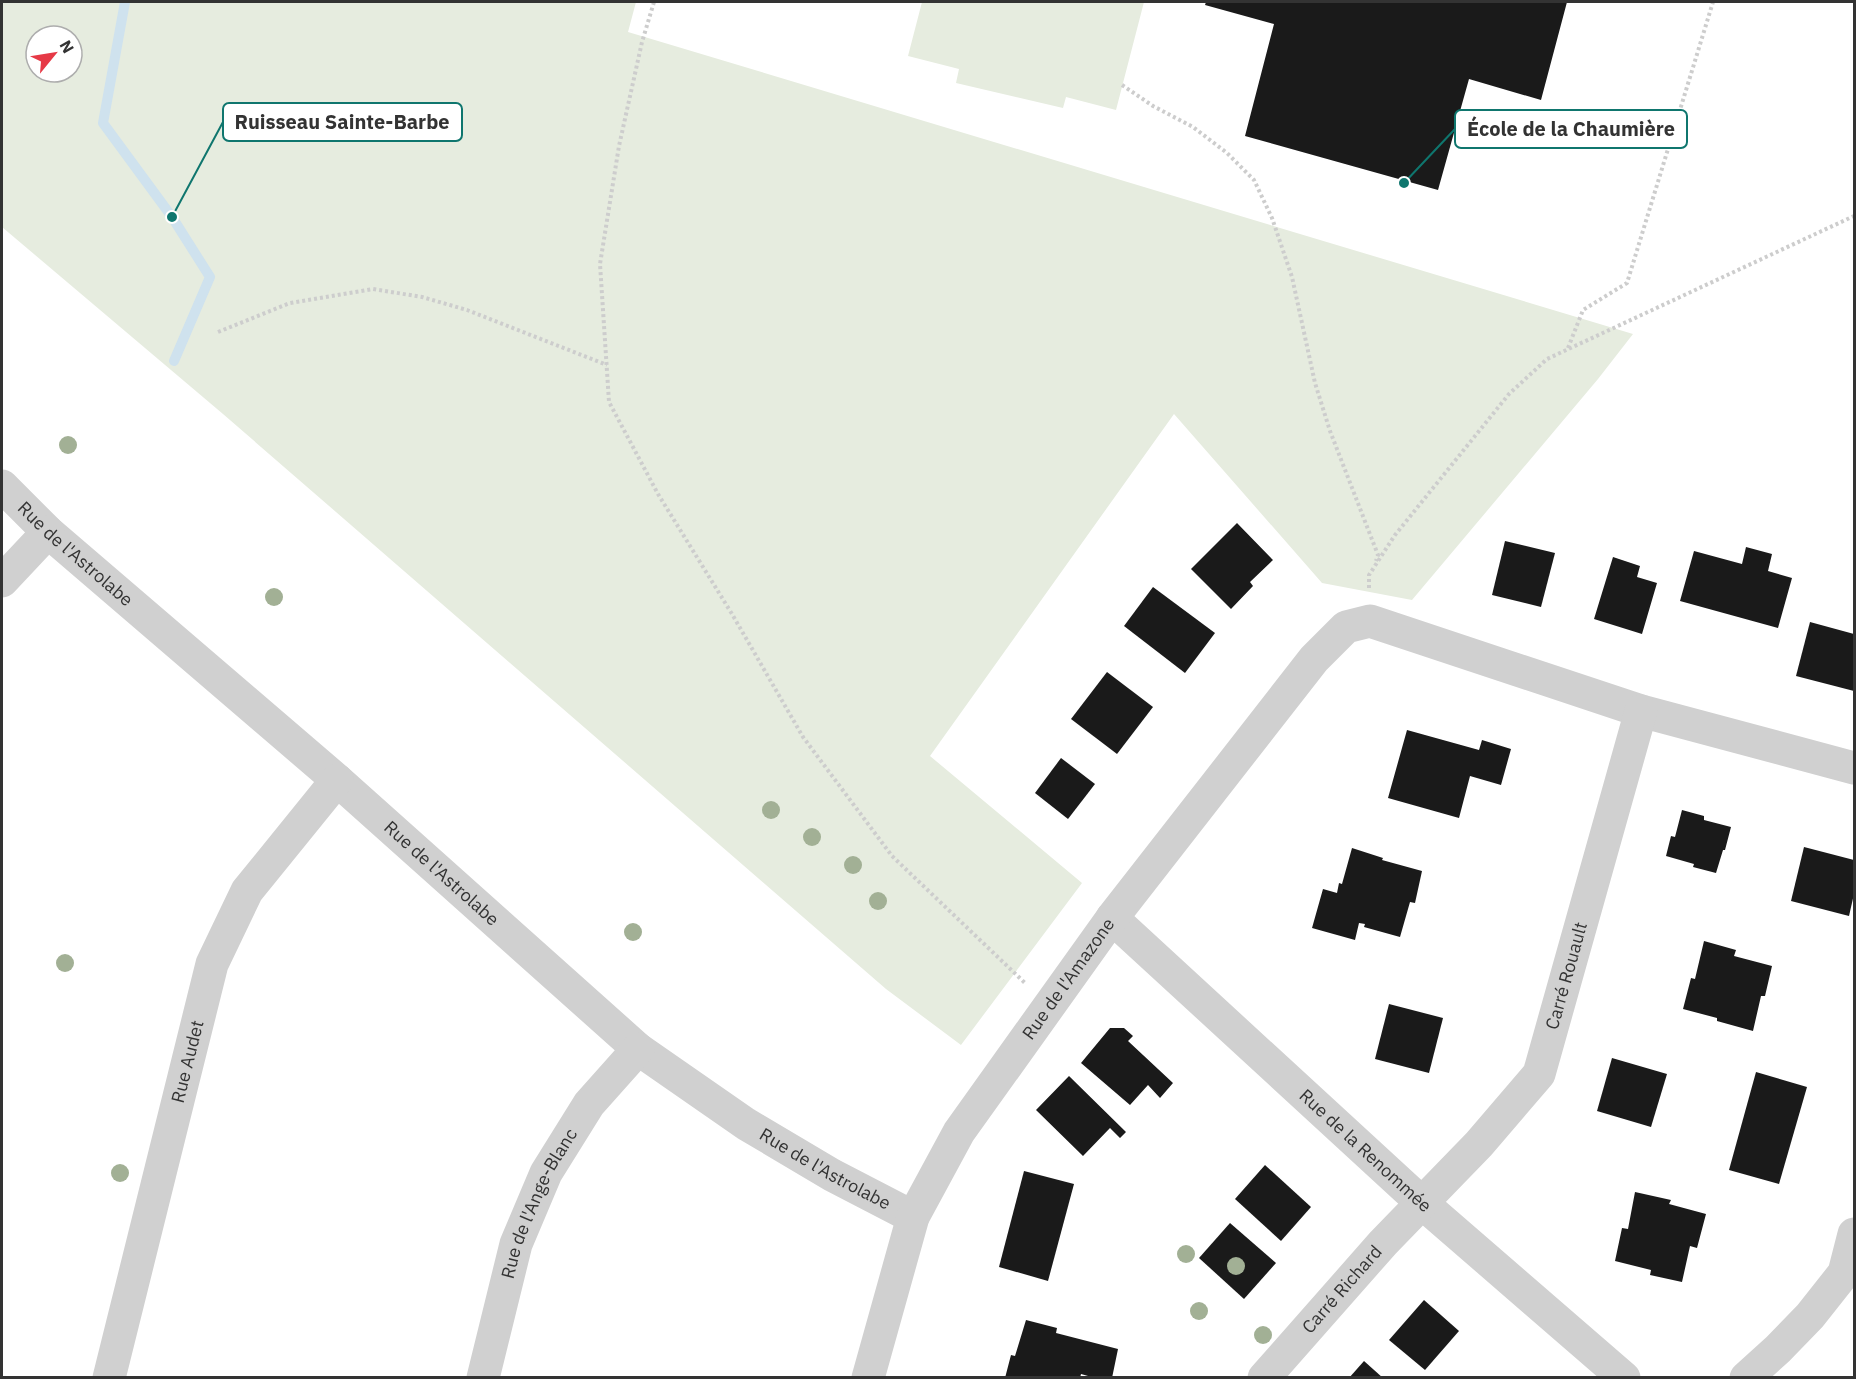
<svg xmlns="http://www.w3.org/2000/svg" width="1856" height="1379" font-family="'IBM Plex Sans',sans-serif">
  <style>
    .green { fill: #e6ecdf; fill-rule: evenodd }
    .lines { fill: none; stroke-linecap: round; stroke-linejoin: round }
    .stream { stroke: #cfe2ee; stroke-width: 10 }
    .building { fill: #1a1a1a }
    .path { stroke: #cdcdcd; stroke-width: 4; stroke-dasharray: 3 3; stroke-linecap: butt }
    .minor { stroke: #d0d0d0; stroke-width: 33 }
    .tree { fill: #a2b095 }
    .labels { text-anchor: middle; stroke-width: 6; stroke-linejoin: round; paint-order: stroke }
    .street-label { font-size: 18px; fill: #333; stroke: #fff }
    .leader { fill: none; stroke: #0f766e; stroke-width: 2 }
    .callout-dot { fill: #0f766e; stroke: #fff; stroke-width: 2 }
    .callout { fill: #fff; stroke: #0f766e; stroke-width: 2 }
    .callout-label { font-size: 20px; text-anchor: middle; font-weight: bold; fill: #333 }
  </style>
  <rect width="100%" height="100%" fill="#fff"/>
  <g class="green">
    <path d="M2,2H636L628,32L1633,334L1598,379L1412,600L1322,583L1174,414L930,756L1082,883L961,1045L886,989L223,414L2,227ZM36,36H72V72H36Z"/>
    <polygon points="922,2 1144,2 1116,110 1066,97 1063,108 956,83 959,69 908,56"/>
  </g>
  <g class="lines">
    <polyline class="stream" points="125,2 103,123 172,217 210,277 174,361"/>
  </g>
  <g class="building">
    <polygon points="1206,2 1567,2 1541,100 1469,79 1438,190 1245,136 1274,24 1205,5"/>
    <polygon points="1237,523 1273,560 1250,582 1253,586 1231,609 1191,569"/>
    <polygon points="1505,541 1555,553 1541,607 1492,595"/>
    <polygon points="1746,547 1772,554 1768,571 1792,578 1778,628 1680,601 1694,551 1742,564"/>
    <polygon points="1613,557 1640,566 1637,577 1657,583 1642,634 1594,619"/>
    <polygon points="1153,587 1215,633 1185,673 1124,626"/>
    <polygon points="1810,622 1854,634 1854,691 1796,676"/>
    <polygon points="1107,672 1153,707 1117,754 1071,719"/>
    <polygon points="1407,730 1479,750 1482,740 1511,749 1501,785 1470,776 1459,818 1388,798"/>
    <polygon points="1061,758 1095,784 1068,819 1035,793"/>
    <polygon points="1682,810 1704,816 1704,820 1731,827 1725,850 1723,850 1716,873 1693,867 1694,864 1666,856 1671,836 1675,837"/>
    <polygon points="1804,847 1854,860 1854,894 1849,916 1791,901"/>
    <polygon points="1352,848 1383,858 1382,860 1422,871 1415,903 1410,902 1400,937 1364,927 1365,924 1359,923 1355,940 1312,928 1323,889 1337,893 1339,883 1342,884"/>
    <polygon points="1704,941 1736,950 1734,956 1772,966 1765,996 1761,996 1753,1031 1717,1021 1717,1018 1683,1009 1691,978 1695,979"/>
    <polygon points="1389,1004 1443,1018 1429,1073 1375,1059"/>
    <polygon points="1110,1028 1124,1028 1133,1036 1128,1041 1173,1083 1160,1098 1148,1085 1130,1105 1081,1063"/>
    <polygon points="1612,1058 1667,1074 1651,1127 1597,1111"/>
    <polygon points="1756,1072 1807,1087 1779,1184 1729,1170"/>
    <polygon points="1069,1076 1126,1132 1120,1138 1110,1128 1083,1156 1036,1110"/>
    <polygon points="1265,1165 1311,1207 1281,1241 1235,1199"/>
    <polygon points="1024,1171 1074,1184 1048,1281 999,1267"/>
    <polygon points="1635,1192 1671,1200 1669,1204 1706,1214 1697,1248 1690,1246 1682,1282 1650,1275 1651,1270 1615,1261 1622,1228 1628,1229"/>
    <polygon points="1230,1223 1276,1263 1244,1299 1199,1258"/>
    <polygon points="1424,1300 1459,1331 1425,1370 1389,1340"/>
    <polygon points="1026,1320 1057,1328 1056,1333 1118,1349 1112,1378 1095,1378 1081,1374 1080,1378 1005,1378 1011,1355 1015,1356"/>
    <polygon points="1364,1361 1383,1378 1349,1378"/>
  </g>
  <g class="lines">
    <g class="path">
      <polyline points="654,2 642,42 619,146 600,264 609,402 658,494 732,614 803,737 892,856 1025,983"/>
      <polyline points="1122,85 1153,106 1193,127 1227,153 1254,180 1272,218 1292,277 1315,383 1330,431 1378,555 1376,561"/>
      <polyline points="218,332 290,303 373,289 422,297 467,310 607,365"/>
      <polyline points="1568,348 1583,310 1627,283 1713,2"/>
      <polyline points="1369,588 1369,575 1395,535 1509,394 1547,359 1854,216"/>
    </g>
    <g class="minor">
      <path id="s1" d="M2,486L48,532L337,780L638,1049L746,1124L832,1175L913,1217"/>
      <polyline points="2,581 48,532"/>
      <path id="s2" d="M1112,918L1422,1203L1624,1378"/>
      <path id="s3" d="M109,1378L212,964L247,891L337,780"/>
      <path id="s4" d="M483,1378L516,1244L546,1173L589,1104L638,1049"/>
      <path id="s5" d="M868,1378L913,1217L959,1132L1112,918L1314,659L1346,627L1370,621L1641,711L1854,768"/>
      <path id="s6" d="M1264,1378L1383,1243L1479,1144L1539,1074L1641,711"/>
      <polyline points="1746,1378 1778,1349 1810,1316 1844,1273 1854,1234"/>
    </g>
  </g>
  <g class="tree">
    <circle cx="68" cy="445" r="9"/>
    <circle cx="274" cy="597" r="9"/>
    <circle cx="771" cy="810" r="9"/>
    <circle cx="812" cy="837" r="9"/>
    <circle cx="853" cy="865" r="9"/>
    <circle cx="878" cy="901" r="9"/>
    <circle cx="633" cy="932" r="9"/>
    <circle cx="65" cy="963" r="9"/>
    <circle cx="120" cy="1173" r="9"/>
    <circle cx="1186" cy="1254" r="9"/>
    <circle cx="1236" cy="1266" r="9"/>
    <circle cx="1199" cy="1311" r="9"/>
    <circle cx="1263" cy="1335" r="9"/>
  </g>
  <g class="labels">
    <g class="street-label">
      <text dy="6" stroke="none"><textPath href="#s1" startOffset="100">Rue de l'Astrolabe</textPath></text>
      <text dy="6" stroke="none"><textPath href="#s1" startOffset="586">Rue de l'Astrolabe</textPath></text>
      <text dy="6" stroke="none"><textPath href="#s6" startOffset="512">Carré Rouault</textPath></text>
      <text dy="6" stroke="none"><textPath href="#s5" startOffset="452">Rue de l'Amazone</textPath></text>
      <text dy="6" stroke="none"><textPath href="#s3" startOffset="326">Rue Audet</textPath></text>
      <text dy="6" stroke="none"><textPath href="#s2" startOffset="344">Rue de la Renommée</textPath></text>
      <text dy="6" stroke="none"><textPath href="#s1" startOffset="1072">Rue de l'Astrolabe</textPath></text>
      <text dy="6" stroke="none"><textPath href="#s4" startOffset="184">Rue de l'Ange-Blanc</textPath></text>
      <text dy="6" stroke="none"><textPath href="#s6" startOffset="118">Carré Richard</textPath></text>
    </g>
  </g>
  <path class="leader" d="M172 217L223 122M1404 183L1455 129"/>
  <g class="callout-dot">
    <circle cx="172" cy="217" r="6"/>
    <circle cx="1404" cy="183" r="6"/>
  </g>
  <g class="callout">
    <rect x="223" y="103" width="239" height="38" rx="6"/>
    <rect x="1455" y="110" width="232" height="38" rx="6"/>
  </g>
  <g class="callout-label">
    <text x="342" y="129">Ruisseau Sainte-Barbe</text>
    <text x="1571" y="136">École de la Chaumière</text>
  </g>
  <rect width="1856" height="1379" fill="none" stroke="#333333" stroke-width="6"/>
  <g transform="translate(54 54) rotate(60)"><circle r="28" fill="#ffffff" stroke="#adadad" stroke-width="1.5"/>
  <path d="M0-4.5L10 22L0 15L-10 22Z" fill="#e63946"/>
  <text y="-9" font-size="16" font-weight="bold" text-anchor="middle" fill="#333333">N</text>
  </g>
</svg>
